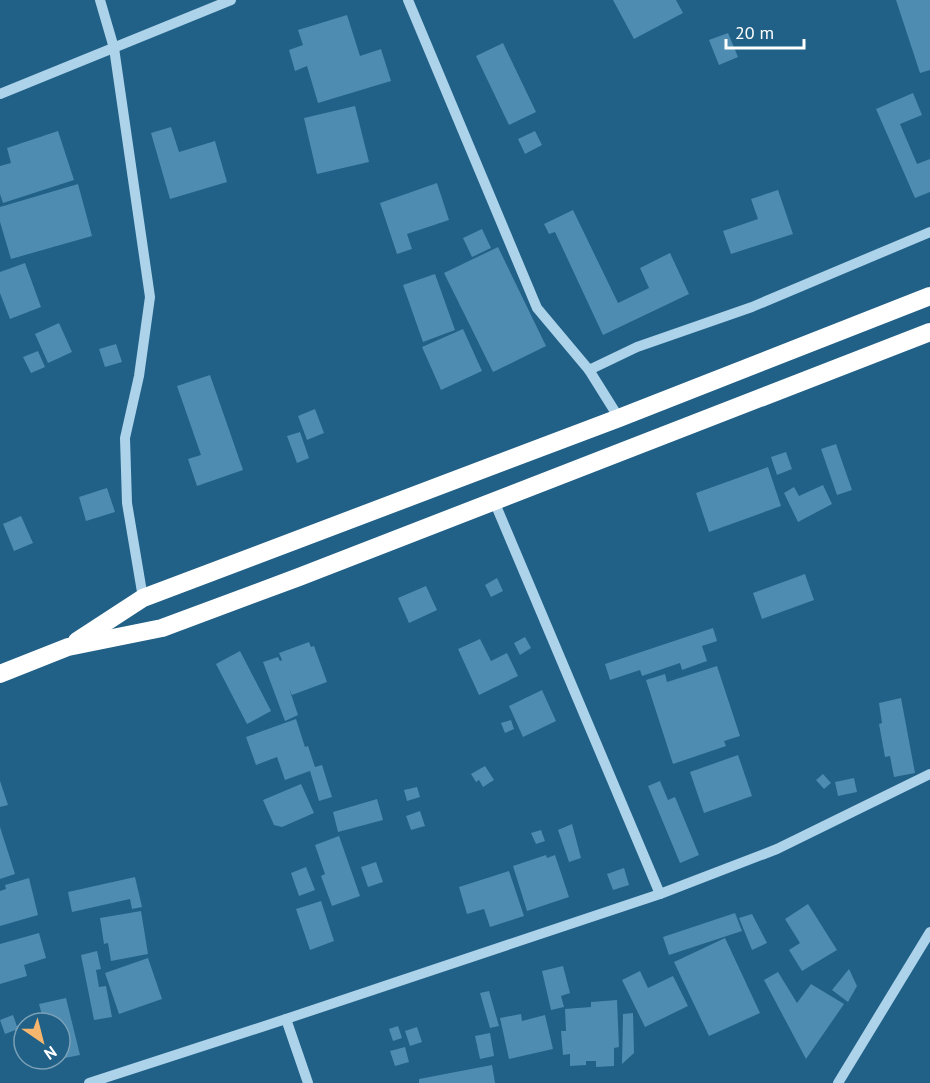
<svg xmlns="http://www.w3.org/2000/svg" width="930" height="1083" font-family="'PT Sans',sans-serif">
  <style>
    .building { fill: #4e8cb1 }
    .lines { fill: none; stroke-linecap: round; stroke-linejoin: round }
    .minor { stroke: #acd3ea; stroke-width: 10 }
    .highway { stroke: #fff; stroke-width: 18 }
  </style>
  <rect width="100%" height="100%" fill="#216087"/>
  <g class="building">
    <polygon points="613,0 676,0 683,13 634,39"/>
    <polygon points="896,0 930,0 930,70 920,73"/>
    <polygon points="347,15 360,56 381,49 391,81 318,103 307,66 295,71 289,50 303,45 298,30"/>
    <polygon points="728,33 738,57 719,65 709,40"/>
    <polygon points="503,43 536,112 509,125 476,56"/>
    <polygon points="913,93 922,115 900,124 917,164 930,159 930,192 915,198 876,109"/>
    <polygon points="355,106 369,162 317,174 304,118"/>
    <polygon points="171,127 179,152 215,141 227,182 170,199 151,133"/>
    <polygon points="58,131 74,180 3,203 0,194 0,166 11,163 7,148"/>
    <polygon points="535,131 542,145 525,154 518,139"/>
    <polygon points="437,183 449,220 407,234 412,249 397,254 380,203"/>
    <polygon points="78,184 92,236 11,259 0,222 0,207"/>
    <polygon points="778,190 793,234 731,254 723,231 758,219 751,199"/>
    <polygon points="573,210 618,303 649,288 640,268 670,253 689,294 603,335 555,232 549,234 544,224"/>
    <polygon points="482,229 491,248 472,257 463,238"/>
    <polygon points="498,247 546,346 493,372 444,273"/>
    <polygon points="25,263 41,307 10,319 0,293 0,272"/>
    <polygon points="435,274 455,330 423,342 403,285"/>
    <polygon points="59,323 72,352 48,363 35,334"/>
    <polygon points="463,329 482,371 441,390 422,347"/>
    <polygon points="116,344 122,362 105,367 99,349"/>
    <polygon points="38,351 45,367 31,373 23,357"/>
    <polygon points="210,375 243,470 197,486 188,459 201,455 177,386"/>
    <polygon points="315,409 324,433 307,440 298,416"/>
    <polygon points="300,432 309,458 297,463 287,436"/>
    <polygon points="836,444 852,490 837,495 821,449"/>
    <polygon points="786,452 792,469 777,475 771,457"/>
    <polygon points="768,467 781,506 709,532 696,493"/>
    <polygon points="823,485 832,504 798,522 784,493 794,487 799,496"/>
    <polygon points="107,488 115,512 86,521 79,497"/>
    <polygon points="21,516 33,543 14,551 3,524"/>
    <polygon points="805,574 814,600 762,619 753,593"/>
    <polygon points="497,578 503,591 491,597 485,585"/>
    <polygon points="426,586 437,610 409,623 398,598"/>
    <polygon points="713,628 717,641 702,646 707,661 682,670 680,663 642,676 640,670 610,680 605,664"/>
    <polygon points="525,637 531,648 520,655 514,643"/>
    <polygon points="480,639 491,661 507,653 518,676 479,695 458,649"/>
    <polygon points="309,642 311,647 314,646 327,682 292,695 289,688 298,715 285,721 263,662 278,657 280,661 282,660 279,653"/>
    <polygon points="240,651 271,711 247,724 216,664"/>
    <polygon points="717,666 740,736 724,741 726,746 673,764 646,680 665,674 667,682"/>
    <polygon points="542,690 556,721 523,737 509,706"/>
    <polygon points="901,698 915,773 894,777 890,756 885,757 879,724 882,723 879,703"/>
    <polygon points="296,719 305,747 308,746 315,767 322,765 332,797 319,801 310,771 285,780 277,757 256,765 246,737"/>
    <polygon points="511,720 514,729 505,733 501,723"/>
    <polygon points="738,755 752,796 704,813 690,772"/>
    <polygon points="485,766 494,780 483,787 479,780 476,782 471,774"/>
    <polygon points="823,774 831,783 824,789 816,780"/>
    <polygon points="854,778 857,792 838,796 835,782"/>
    <polygon points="0,781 8,805 0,807"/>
    <polygon points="660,781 668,800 675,797 699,855 680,863 648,786"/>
    <polygon points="301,784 314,813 282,827 274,825 263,800"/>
    <polygon points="417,787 420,797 407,801 404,790"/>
    <polygon points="377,799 383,820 338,832 333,812"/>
    <polygon points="420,811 425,826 411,830 406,816"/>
    <polygon points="572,824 581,858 569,862 558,830"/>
    <polygon points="0,827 15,874 0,879"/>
    <polygon points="541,830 545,841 536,844 531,833"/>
    <polygon points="339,836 360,896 332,906 321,876 325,874 315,845"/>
    <polygon points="546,855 547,858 555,855 569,897 527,911 513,866"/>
    <polygon points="376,862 383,882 368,887 361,867"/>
    <polygon points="306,867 315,890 299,896 291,873"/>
    <polygon points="624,868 629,885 613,890 607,874"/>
    <polygon points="509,871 524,916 490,927 484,909 467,914 459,887"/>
    <polygon points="135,877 142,907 132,909 130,899 72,912 68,892"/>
    <polygon points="29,878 38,915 0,926 0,891 6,889 5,885"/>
    <polygon points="321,901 334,941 310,950 296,909"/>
    <polygon points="808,904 837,950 802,971 789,950 800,943 785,919"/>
    <polygon points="141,911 148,954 111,961 108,943 104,944 100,918"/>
    <polygon points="735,913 742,931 669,955 663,937"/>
    <polygon points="752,914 767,943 752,950 739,918"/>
    <polygon points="39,933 46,958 24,965 27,976 0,984 0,944"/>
    <polygon points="725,938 760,1013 709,1036 674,962"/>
    <polygon points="97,951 101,969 96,970 99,987 106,986 112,1017 94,1020 81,955"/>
    <polygon points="148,958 162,999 119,1014 105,973"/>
    <polygon points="563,966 570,993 561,996 564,1007 551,1010 542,971"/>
    <polygon points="849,969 857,986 848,1002 832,990"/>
    <polygon points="640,971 648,988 673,976 688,1006 645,1027 622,980"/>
    <polygon points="778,972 797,1003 811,984 844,1004 806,1059 764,980"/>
    <polygon points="489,991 499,1026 490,1028 480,993"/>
    <polygon points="66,998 80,1055 60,1059 60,1023 44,1023 39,1004"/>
    <polygon points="617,1000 619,1047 614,1048 614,1066 596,1067 596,1061 586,1061 586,1065 570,1066 570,1054 563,1055 561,1031 566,1031 565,1009 591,1007 591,1002"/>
    <polygon points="633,1013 634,1053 622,1064 623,1014"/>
    <polygon points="521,1014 522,1021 545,1015 553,1049 509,1059 500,1018"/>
    <polygon points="13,1015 18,1029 5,1034 0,1020"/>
    <polygon points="398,1026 402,1038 393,1041 389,1029"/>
    <polygon points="417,1027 422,1042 410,1046 405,1031"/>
    <polygon points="490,1033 494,1056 480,1059 475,1036"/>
    <polygon points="405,1047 409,1062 395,1066 390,1051"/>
    <polygon points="492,1065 495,1083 419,1083 419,1079"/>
  </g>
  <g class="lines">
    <g class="minor">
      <polyline points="100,0 114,48 150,297 139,376 125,438 127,503 143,598"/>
      <polyline points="408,0 537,308 589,370 637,347 752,307 930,232"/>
      <polyline points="0,94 231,0"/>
      <polyline points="589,370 619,418"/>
      <polyline points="494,501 660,894"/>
      <polyline points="286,1019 308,1083"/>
      <polyline points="89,1083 286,1019 660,894 777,849 930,774"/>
      <polyline points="838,1083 930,932"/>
    </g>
    <g class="highway">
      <polyline points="77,641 143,598 619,418 930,296"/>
      <polyline points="0,674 68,647 162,628 299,577 930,332"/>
    </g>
  </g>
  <g transform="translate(42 1041) rotate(145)"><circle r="28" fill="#216087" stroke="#7aa0b7" stroke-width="1.5"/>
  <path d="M0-4.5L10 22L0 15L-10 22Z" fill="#f6b66d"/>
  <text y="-9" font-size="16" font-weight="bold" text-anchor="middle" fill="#ffffff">N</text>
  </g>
  <path d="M726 39v9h78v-9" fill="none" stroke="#ffffff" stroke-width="3"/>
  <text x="735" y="39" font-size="18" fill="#ffffff" stroke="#216087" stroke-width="4.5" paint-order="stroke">20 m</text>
</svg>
